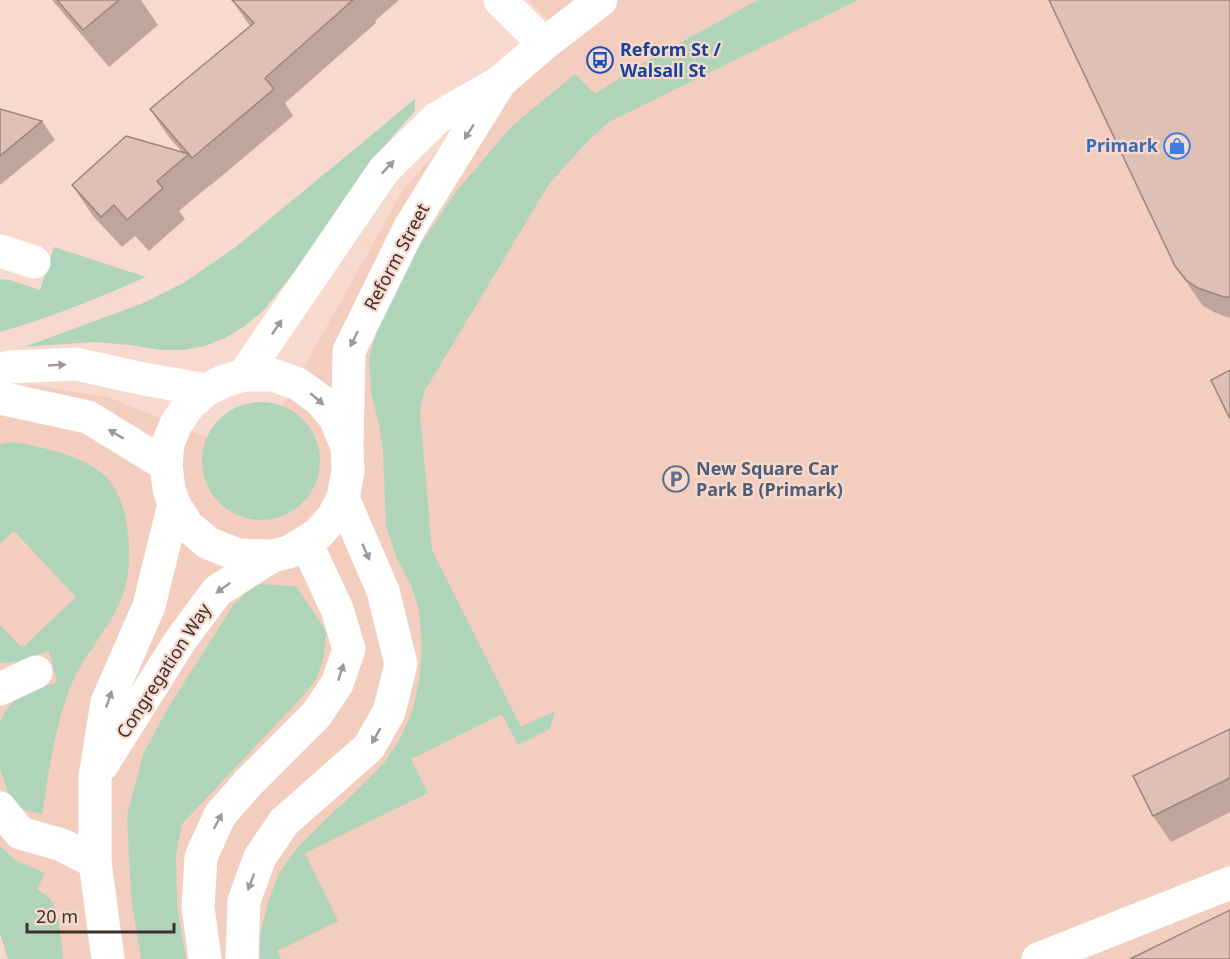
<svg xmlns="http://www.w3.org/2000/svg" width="1230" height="959" font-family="'Noto Sans',sans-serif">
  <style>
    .built { fill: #f3cdbe }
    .green { fill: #b0d4b9 }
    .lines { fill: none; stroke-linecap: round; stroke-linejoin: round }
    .minor { stroke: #fff; stroke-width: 33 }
    .wall { fill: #bfa59b }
    .building { fill: #dec0b4; stroke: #9b867e; stroke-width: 1.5 }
    .oneway { fill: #9e9896 }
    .labels { text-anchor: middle; stroke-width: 4.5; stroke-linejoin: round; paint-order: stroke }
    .transit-label { font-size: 18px; font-weight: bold; fill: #164399; stroke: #f8d9ce; text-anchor: start }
    .shop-label { font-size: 18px; font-weight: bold; fill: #366cbe; stroke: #f8d9ce; text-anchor: end }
    .street-label { font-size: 18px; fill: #3d312d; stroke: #f8d9ce }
    .service-label { font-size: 18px; font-weight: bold; fill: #4e5e75; stroke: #f8d9ce; text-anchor: start }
  </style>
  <rect width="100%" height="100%" fill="#f8d9ce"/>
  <polygon class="built" points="528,0 1230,0 1230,959 8,959 0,933 0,388 33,385 108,397 260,459 283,405 403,190 500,82 559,32"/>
  <g class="green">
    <polygon points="758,0 858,0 609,122 588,141 549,184 424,392 420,412 432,550 521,727 555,711 550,729 518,745 502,714 411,759 428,793 305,853 338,921 277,951 281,959 260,959 260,935 268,903 278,875 297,848 322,823 354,793 384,763 401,737 413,709 420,675 422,647 419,610 411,585 397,559 386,526 383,451 379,424 371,393 369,358 384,306 410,260 455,193 512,126 575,74 595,94 640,65"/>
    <polygon points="415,99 415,111 373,159 298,267 264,310 245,326 225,338 205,346 184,350 161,350 131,345 94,342 24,347 141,304 185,282 237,246"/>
    <path d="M54,247L146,277C98,298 50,318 0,332V279L10,280L40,290Z"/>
    <circle cx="261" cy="461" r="59"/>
    <path d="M11,442C40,446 88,456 108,479C121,494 126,515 128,534C131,556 129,581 120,602C107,631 84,655 71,685C55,725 49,771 42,814L27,811L19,807L10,798L0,769V722L4,713L15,699L29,690L57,683L49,651L16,662L0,663V625L22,648L76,597L14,531L0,544V444Z"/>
    <polygon points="256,584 296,586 326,631 324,655 317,678 303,696 182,824 176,855 177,906 186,959 141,959 131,898 127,816 143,754 168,708 234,604"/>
    <path d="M0,846L15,860L45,873L37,889C41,892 46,894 49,898C61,911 61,942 63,959H8L0,933Z"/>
  </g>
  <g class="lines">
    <g class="minor">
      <polyline points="500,0 544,44"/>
      <polyline points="0,251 34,262"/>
      <polyline points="0,372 9,367 76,364 144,379 206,390"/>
      <polyline points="244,375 384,170 437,118 500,82 544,44 601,0"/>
      <polyline points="0,398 88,417 166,465"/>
      <polyline points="347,447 335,418 320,400 298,384 273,375 244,375 224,381 206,390 189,405 176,424 168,443 166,465 169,489 174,504 187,525 208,543 238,555 272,556 289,552 318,534 333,517 343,498 348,471 347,447 349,351 410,227 500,82"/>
      <polyline points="0,689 36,672"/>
      <polyline points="102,765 180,641 217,591 272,556"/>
      <polyline points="0,808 20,833 62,845 95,862"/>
      <polyline points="108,959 95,862 95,777 107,702 149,606 174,504"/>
      <polyline points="205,959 198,907 201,857 220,815 248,783 316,715 337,684 349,649 337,609 306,543"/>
      <polyline points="242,959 244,901 260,857 284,822 369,747 389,712 401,664 383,591 343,498"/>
      <polyline points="1038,959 1230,883"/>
    </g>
  </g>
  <g class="wall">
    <polygon points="52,0 141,0 158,25 109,67"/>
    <polygon points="232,0 399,0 375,21 376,23 285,103 293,116 211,185 210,184 210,185 179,211 185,219 149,251 135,236 122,247 93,216 72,185 182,152 168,136 150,109 250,26"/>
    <polygon points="1230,0 1230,318 1216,313 1203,306 1175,266"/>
    <polygon points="0,109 42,121 55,140 0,185"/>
    <polygon points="1230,729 1230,812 1171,842 1153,816"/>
  </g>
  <g class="building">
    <polygon points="57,0 119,0 83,30"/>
    <polygon points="232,0 353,0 265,78 274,89 192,158 150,109 254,23"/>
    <polygon points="1049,0 1230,0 1230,297 1224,297 1198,288 1186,280 1175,266"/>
    <polygon points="0,109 42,121 0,156"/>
    <polygon points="126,136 189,154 157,181 163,188 127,220 114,205 101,217 72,185"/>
    <polygon points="1230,370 1230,419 1211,380"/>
    <polygon points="1230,729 1230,778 1153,816 1133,776"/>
    <polygon points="1230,910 1230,959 1130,959"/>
  </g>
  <defs><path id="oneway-solid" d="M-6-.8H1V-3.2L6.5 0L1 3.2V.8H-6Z" transform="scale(1.5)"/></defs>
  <g class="oneway">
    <use href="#oneway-solid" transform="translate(469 132) rotate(122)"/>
    <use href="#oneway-solid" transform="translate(388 167) rotate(-47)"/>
    <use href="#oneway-solid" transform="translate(277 327) rotate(-56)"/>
    <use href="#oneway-solid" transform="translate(354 339) rotate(116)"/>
    <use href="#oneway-solid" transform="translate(57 365) rotate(-3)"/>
    <use href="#oneway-solid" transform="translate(317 399) rotate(41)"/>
    <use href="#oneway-solid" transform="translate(116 434) rotate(-149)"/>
    <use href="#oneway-solid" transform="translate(366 552) rotate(66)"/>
    <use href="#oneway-solid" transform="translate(223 588) rotate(144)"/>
    <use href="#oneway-solid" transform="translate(341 672) rotate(-72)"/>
    <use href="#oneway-solid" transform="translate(109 699) rotate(-71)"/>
    <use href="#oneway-solid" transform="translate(376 736) rotate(119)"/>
    <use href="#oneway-solid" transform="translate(218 821) rotate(-62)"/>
    <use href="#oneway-solid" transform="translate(251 882) rotate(110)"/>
  </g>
  <defs>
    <g id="bus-ring" transform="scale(1.35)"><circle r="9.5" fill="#f8d9ce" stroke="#1a4fb4" stroke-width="1.5"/><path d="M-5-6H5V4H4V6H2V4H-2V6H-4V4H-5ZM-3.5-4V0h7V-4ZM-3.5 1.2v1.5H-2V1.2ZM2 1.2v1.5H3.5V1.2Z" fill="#1a4fb4"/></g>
    <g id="shop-ring" transform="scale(1.35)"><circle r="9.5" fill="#f8d9ce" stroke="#3f7fe0" stroke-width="1.5"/><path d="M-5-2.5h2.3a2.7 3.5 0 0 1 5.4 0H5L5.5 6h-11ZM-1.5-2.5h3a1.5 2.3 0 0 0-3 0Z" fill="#3f7fe0"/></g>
    <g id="parking-ring" transform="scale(1.35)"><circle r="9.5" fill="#f8d9ce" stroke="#5c6f8a" stroke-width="1.5"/><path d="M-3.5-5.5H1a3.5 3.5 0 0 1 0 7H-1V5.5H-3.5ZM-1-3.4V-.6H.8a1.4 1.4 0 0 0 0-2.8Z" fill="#5c6f8a"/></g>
  </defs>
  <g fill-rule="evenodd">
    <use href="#bus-ring" x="600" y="60"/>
    <use href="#shop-ring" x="1177" y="146"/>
    <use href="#parking-ring" x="676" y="479"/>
  </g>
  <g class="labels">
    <g class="transit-label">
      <text x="620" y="56">Reform St /<tspan x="620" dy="21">Walsall St</tspan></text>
    </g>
    <g class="shop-label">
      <text x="1158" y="152">Primark</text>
    </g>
    <g class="street-label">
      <text transform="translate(397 257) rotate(-62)" y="6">Reform Street</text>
      <text transform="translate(164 671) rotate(-57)" y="6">Congregation Way</text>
    </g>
    <g class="service-label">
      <text x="696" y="475">New Square Car<tspan x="696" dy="21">Park B (Primark)</tspan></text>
    </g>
  </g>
  <path d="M27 923v9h147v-9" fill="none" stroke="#3d312d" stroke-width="3"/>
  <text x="36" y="923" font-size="18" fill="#3d312d" stroke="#f8d9ce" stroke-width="4.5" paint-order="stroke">20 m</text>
</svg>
